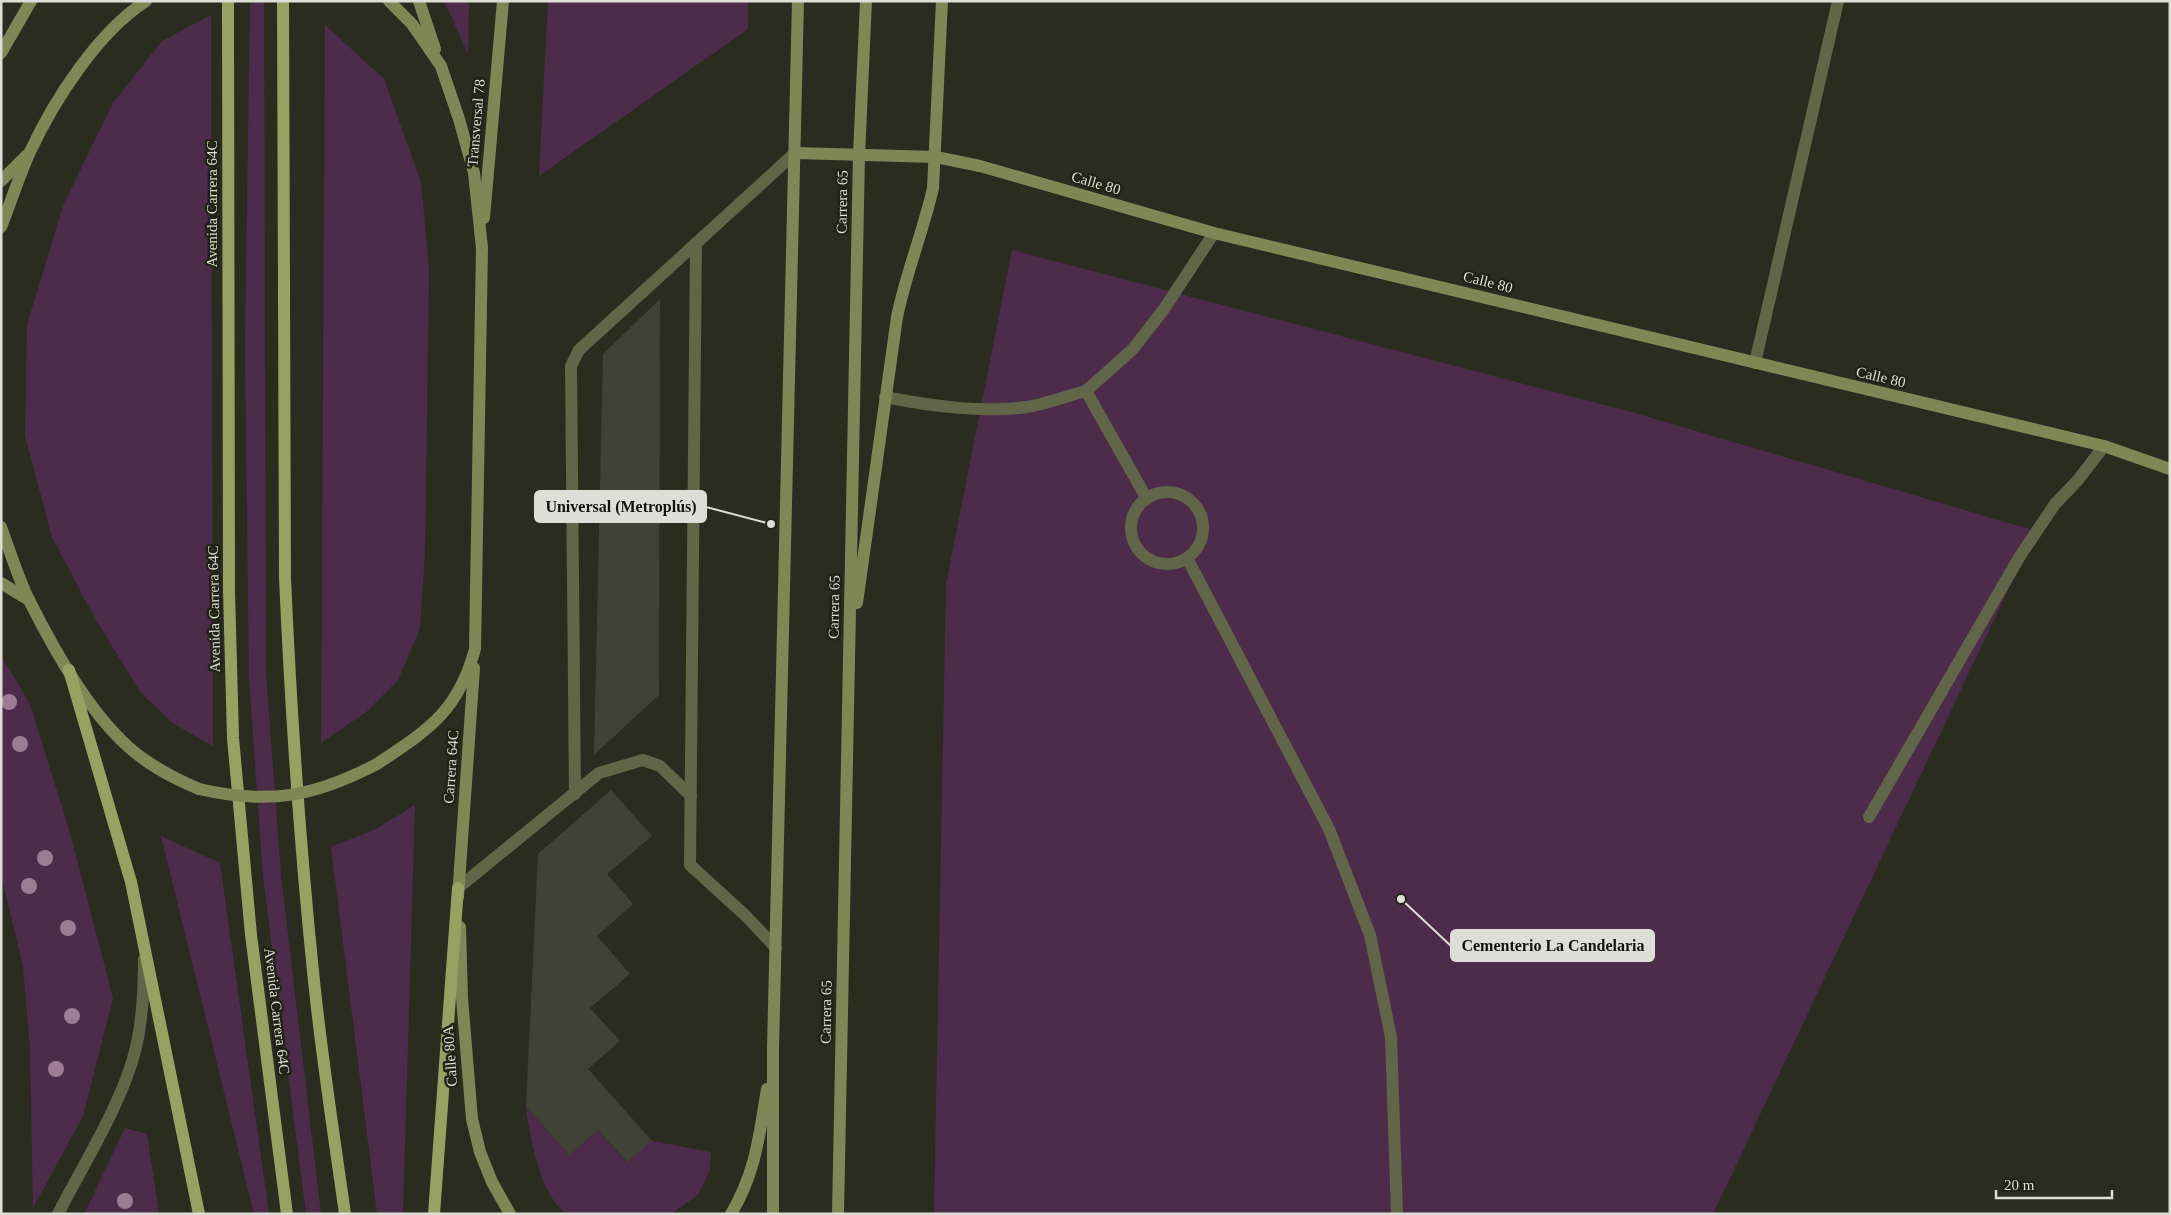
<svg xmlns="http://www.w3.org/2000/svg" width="2171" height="1215" font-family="Georgia,serif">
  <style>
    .green { fill: #4d2c4b }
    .building { fill: #404235 }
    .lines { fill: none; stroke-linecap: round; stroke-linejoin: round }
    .lane { stroke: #626648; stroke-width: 12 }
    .secondary { stroke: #808757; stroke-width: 12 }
    .primary { stroke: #98a162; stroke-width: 12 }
    .secondary-bridge { stroke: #808757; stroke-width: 12 }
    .tree { fill: #9e7c96 }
    .labels { text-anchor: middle; stroke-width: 5; stroke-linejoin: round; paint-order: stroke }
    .street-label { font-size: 15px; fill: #ddded6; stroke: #212316 }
    .leader { fill: none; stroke: #ddded6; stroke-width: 2 }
    .callout-dot { fill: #ddded6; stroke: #212316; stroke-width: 2 }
    .callout { fill: #ddded6; stroke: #ddded6; stroke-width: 2 }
    .callout-label { font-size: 16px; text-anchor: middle; font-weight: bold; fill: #111 }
  </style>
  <rect width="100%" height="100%" fill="#2a2c20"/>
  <g class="green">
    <polygon points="250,1 264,1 266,674 281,875 321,1214 306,1214 263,876 249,679 245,348"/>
    <polygon points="444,1 469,1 468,54"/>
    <polygon points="548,1 748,1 748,29 539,176"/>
    <polygon points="211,15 213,746 174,724 141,693 96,620 52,537 25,436 27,325 63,206 113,103 162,41"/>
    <polygon points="325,25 384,79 421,182 429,270 425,552 420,628 398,680 366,712 321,743"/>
    <polygon points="1012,250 1635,413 2036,531 1713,1214 934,1214 946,584"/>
    <polygon points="1,656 30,704 70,833 113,998 83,1116 33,1208 30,1048 23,966 1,875"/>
    <polygon points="415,805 403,1214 377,1214 331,847 376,829"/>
    <polygon points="161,836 220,863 269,1214 254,1214"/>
    <path d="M526,1106L569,1155L598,1130L626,1162L652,1141L711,1152L710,1169L699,1194L671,1214H567C541,1198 529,1135 526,1106Z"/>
    <polygon points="125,1128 147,1134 159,1214 84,1214"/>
  </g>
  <g class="building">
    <polygon points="660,299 659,695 594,755 603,354"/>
    <polygon points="611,790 652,836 607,874 633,904 597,936 630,974 590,1008 620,1041 588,1069 652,1141 627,1162 598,1130 569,1155 526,1106 538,854"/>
  </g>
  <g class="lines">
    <g class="lane">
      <polyline points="696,243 690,865 746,916 776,948"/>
      <polyline points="1755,363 1838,1"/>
      <path d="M885,397C931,406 980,413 1027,407C1046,404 1067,396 1086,391"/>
      <circle cx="1167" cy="528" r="36"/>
      <polyline points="1147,499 1086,391 1133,349 1164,309 1214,233"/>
      <polyline points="1187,558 1329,829 1370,935 1391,1037 1397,1214"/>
      <polyline points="575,794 571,366 579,350 795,153"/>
      <polyline points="1869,817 2020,556 2055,504 2078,480 2104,446"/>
      <polyline points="458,888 599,773 643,760 660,766 691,796"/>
      <path d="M58,1214C83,1165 124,1100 136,1047C143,1018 144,988 144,959"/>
    </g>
    <g class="secondary">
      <polyline points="419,1 435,49"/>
      <polyline points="1,53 31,1"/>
      <polyline points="795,153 936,157 980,166 1214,233 2104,446 2170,469"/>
      <polyline points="1,181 27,155"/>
      <polyline points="484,218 503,1"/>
      <path d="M1,227C11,202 19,176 30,152C54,100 98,32 146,1"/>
      <path d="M1,527C10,551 18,578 30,602C53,648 85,705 122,741C144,763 171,777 199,789"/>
      <polyline points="1,583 29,600"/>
      <path d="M857,603L897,317C906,273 923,232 933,188L942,1"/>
      <path d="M377,764C428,730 458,712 475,649L482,248L474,173L459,119L441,66L412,24L389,1"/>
      <polyline points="458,897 474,668"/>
      <polyline points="460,927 462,998 472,1119 480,1152 492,1182 510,1214"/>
      <path d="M731,1214C756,1172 759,1136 767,1089"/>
      <polyline points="773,1214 773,1049 798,1"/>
      <polyline points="838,1214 859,155 866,1"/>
    </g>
    <g class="primary">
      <polyline points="228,1 229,591 233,738 251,935 287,1214"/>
      <path d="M283,1L285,578C291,713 300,847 314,981C322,1059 334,1136 345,1214"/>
      <polyline points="69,670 131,882 199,1214"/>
      <polyline points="434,1214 458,888"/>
    </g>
    <path class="secondary-bridge" d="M199,789C268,805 314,797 377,764"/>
  </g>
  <g class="tree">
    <circle cx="9" cy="702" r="8"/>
    <circle cx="20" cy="744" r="8"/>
    <circle cx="45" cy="858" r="8"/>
    <circle cx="29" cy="886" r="8"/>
    <circle cx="68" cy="928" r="8"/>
    <circle cx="72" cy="1016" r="8"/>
    <circle cx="56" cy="1069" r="8"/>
    <circle cx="125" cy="1201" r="8"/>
  </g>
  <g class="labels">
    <g class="street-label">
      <text transform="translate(476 123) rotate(-85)" y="5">Transversal 78</text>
      <text transform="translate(1096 183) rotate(16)" y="5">Calle 80</text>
      <text transform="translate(842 202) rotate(-89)" y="5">Carrera 65</text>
      <text transform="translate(212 204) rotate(-90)" y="5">Avenida Carrera 64C</text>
      <text transform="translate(1488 282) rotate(14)" y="5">Calle 80</text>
      <text transform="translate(1881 377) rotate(13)" y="5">Calle 80</text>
      <text transform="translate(834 607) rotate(-89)" y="5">Carrera 65</text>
      <text transform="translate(214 609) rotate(-91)" y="5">Avenida Carrera 64C</text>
      <text transform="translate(451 767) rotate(-86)" y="5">Carrera 64C</text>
      <text transform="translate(277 1011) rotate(83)" y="5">Avenida Carrera 64C</text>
      <text transform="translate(826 1012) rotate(-89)" y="5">Carrera 65</text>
      <text transform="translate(450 1056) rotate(-94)" y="5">Calle 80A</text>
    </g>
  </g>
  <path class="leader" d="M771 524L706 507M1401 899L1451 946"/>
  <g class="callout-dot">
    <circle cx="771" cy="524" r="5"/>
    <circle cx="1401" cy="899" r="5"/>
  </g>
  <g class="callout">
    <rect x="535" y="491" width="171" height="31" rx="5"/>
    <rect x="1451" y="930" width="203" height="31" rx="5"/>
  </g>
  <g class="callout-label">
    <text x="621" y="512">Universal (Metroplús)</text>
    <text x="1553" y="951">Cementerio La Candelaria</text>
  </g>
  <rect width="2171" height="1215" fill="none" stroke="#ddded6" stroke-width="5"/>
  <path d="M1996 1190v8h116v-8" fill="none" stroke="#ddded6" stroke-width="2.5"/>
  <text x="2004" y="1190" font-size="15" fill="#ddded6" stroke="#212316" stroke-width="4" paint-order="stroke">20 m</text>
</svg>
